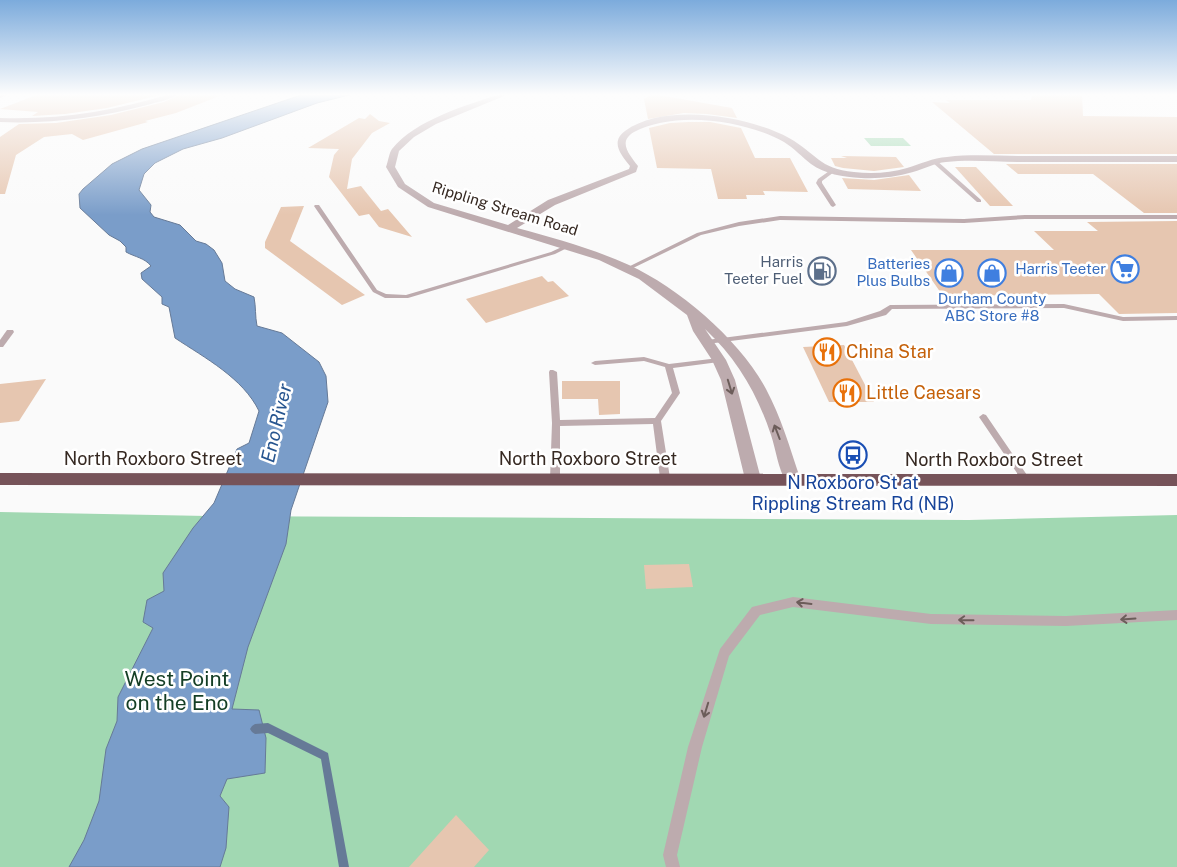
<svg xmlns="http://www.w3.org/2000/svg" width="1177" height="867" font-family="'Public Sans',sans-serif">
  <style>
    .green { fill: #a1d8b2 }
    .water { fill: #7a9dc9; stroke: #667a97 }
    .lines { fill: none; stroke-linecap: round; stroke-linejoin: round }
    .stream { fill: #667a97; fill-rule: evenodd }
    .building { fill: #e6c6b0 }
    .lane { fill: #bdabae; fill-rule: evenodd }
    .street { fill: #bdabae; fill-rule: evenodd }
    .highway { fill: #765359; fill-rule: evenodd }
    .oneway { stroke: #6c5d5a }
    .labels { text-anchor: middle; stroke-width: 5; stroke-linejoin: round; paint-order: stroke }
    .far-street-label { font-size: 15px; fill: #362922; stroke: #fff }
    .far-service-label { font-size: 15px; fill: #4e5e75; stroke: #fff; text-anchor: end }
    .far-shop-label { font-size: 15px; fill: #366cbe; stroke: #fff; text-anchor: end }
    .food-label { font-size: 18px; fill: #c56008; stroke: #fff; text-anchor: start }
    .street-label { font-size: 18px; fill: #362922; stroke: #fff }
    .transit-label { font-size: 18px; fill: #164399; stroke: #fff }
    .water-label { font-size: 19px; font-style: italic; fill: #27558f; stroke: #fff }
    .near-park-label { font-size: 21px; fill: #143e25; stroke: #fff }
  </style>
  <rect width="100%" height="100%" fill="#fafafa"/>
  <g class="green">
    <polygon points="864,138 903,138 911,146 871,146"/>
    <polygon points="0,512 207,516 969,520 1177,515 1177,867 0,867"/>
  </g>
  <path class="water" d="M304,94H353L317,103L222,138L183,149L155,163L144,174L139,190L151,205L150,212L154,217L180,225L196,241L206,244L214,250L222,263L225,281L235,289L254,297C256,307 255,316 257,326L282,333L319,362L326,376L328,402L291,510L286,544L248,647L232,709L259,710L266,738L265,773L227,779L220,796L229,807L226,848L220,867H69L84,840L99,801L106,749L117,721L118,697L153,628L143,622L147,600L164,591L163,573L193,528L214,503L237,449L249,443L259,411C243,378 205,358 175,338L169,307L162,304V297L142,279L141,273L151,266C145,258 135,257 126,252V247L120,241L109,235L80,208L79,194L83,189L112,164L142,149Z"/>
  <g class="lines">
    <polygon class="stream" points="268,723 328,753 349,867 339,867 321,759 268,733 255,734 252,732 250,729 252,726 255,724"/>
  </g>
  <g class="building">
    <polygon points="39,94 164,94 107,108 65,114 32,116 38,112 0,109"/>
    <polygon points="181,94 222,95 176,113 145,121 148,122 83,140 72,134 44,137 16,155 5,194 0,194 0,137 19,124 56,123 111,115 164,102"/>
    <polygon points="653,94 732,108 737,118 707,114 684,113 648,119 644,99"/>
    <polygon points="1032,94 1082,94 1083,116 1177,117 1177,154 994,154 932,102 950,103 946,100 1031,100"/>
    <polygon points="370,114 379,121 390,123 372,133 352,159 347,189 361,186 381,211 388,209 412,237 379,227 369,214 359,216 329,177 334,155 339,149 308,148 359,118 365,119"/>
    <polygon points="689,122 710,122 741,128 755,158 790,158 808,192 763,191 765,195 746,195 747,199 718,199 711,169 657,168 649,128 670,123"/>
    <polygon points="841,156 896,157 904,167 874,171 843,168 835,166 831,158 847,158"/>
    <polygon points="1006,164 1177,164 1177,213 1144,213 1093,174 1018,174"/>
    <polygon points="955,167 976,167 1013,206 990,206"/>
    <polygon points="909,175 921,191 848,189 842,178 874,180"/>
    <polygon points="304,206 290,241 365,295 342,305 265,248 265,242 281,207"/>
    <polygon points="1177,221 1177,313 1119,314 1099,294 943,296 911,250 1054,250 1034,231 1098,231 1087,222"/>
    <polygon points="542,276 548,282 553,281 569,296 486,323 466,299"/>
    <polygon points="844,345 851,358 874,402 829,402 803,347"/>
    <polygon points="46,379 19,421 0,423 0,384"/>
    <polygon points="562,381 620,381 620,414 599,415 598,399 562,399"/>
    <polygon points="689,564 693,587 646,589 644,565"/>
    <polygon points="456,815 489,850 474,867 409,867"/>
  </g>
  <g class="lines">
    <g class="lane">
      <polygon points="932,160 936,160 981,200 981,202 977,202 932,162"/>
      <polygon points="832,169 835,171 834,172 822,181 822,183 836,205 833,207 831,206 816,183 818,179"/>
      <polygon points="315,205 319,205 377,290 386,294 406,295 551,252 566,245 571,246 555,254 408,298 385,298 373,292 314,206"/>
      <polygon points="1025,215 1177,215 1177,219 1025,219 964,223 780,220 739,226 701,235 629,270 625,270 624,269 697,233 739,222 780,216 964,219"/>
      <polygon points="1064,304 1123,317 1177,316 1177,320 1123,321 1064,308 892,309 886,315 847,326 707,344 703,342 707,340 846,322 880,311 890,305"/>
      <polygon points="7,330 13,330 14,332 3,347 0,347 0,340"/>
      <polygon points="644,357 669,364 719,358 723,360 719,362 673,368 680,393 661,421 670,478 668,480 662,480 660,478 653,424 560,426 560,479 558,481 552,481 550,479 552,423 549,372 550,370 553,370 557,372 560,420 655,418 672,393 665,367 644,361 595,365 591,363 595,361"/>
      <polygon points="983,414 986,415 1029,478 1031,480 1029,482 1023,482 979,417"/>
      <polygon points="793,597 931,614 1066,616 1177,610 1177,620 1066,626 931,624 793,607 760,615 729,656 702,747 677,855 680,867 666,867 663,855 688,747 720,649 752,607"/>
    </g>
    <g class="street">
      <polygon points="0,94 10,94 0,98"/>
      <path d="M170,94H179C171,100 157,102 147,105C98,118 50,124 0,122V118C59,120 114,111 170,94Z"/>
      <path d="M500,94H509L436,124L414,137L399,151L395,167L405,184L434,203L508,225L548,200L629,169L630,166C621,155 610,142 625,131C665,102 749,116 789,138C816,153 819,169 854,172C872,174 890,173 907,168C920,164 933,158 947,157C971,154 997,156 1022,156C1074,156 1125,156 1177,156V162C1125,162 1073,162 1022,162C997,162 970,159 946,162C935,163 924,169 913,172C896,177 878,179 861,178C843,177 825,174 811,164C802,157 794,148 784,142C745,120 675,110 634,132C617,142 630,155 638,166L636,172L555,205L517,228C555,238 593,249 629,265C679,288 740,340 766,389C781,417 790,448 800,478L798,482L792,484L786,482C778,468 776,450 771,435C757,393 737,359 705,329L726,360L735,380L761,479L759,483L753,485L747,483L745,479L721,380L712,360L693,331L687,315L639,279L599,260L428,207L398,187L386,167C388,162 389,153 392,149C415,120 467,105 500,94Z"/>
    </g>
    <polygon class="highway" points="0,473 1177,474 1177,486 0,485"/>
  </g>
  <defs><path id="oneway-shaft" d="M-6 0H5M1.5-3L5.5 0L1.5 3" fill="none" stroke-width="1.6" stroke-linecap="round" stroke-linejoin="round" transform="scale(1.25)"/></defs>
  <g class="oneway">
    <use href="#oneway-shaft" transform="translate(730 387) rotate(73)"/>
    <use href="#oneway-shaft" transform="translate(777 432) rotate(-111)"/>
    <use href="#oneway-shaft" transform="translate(804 603) rotate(-173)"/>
    <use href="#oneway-shaft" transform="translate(1128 619) rotate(176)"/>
    <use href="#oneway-shaft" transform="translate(966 620) rotate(-179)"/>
    <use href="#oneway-shaft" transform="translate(706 710) rotate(107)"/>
  </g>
  <linearGradient id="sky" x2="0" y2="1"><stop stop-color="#7cabdc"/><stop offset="0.44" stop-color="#fdfdfd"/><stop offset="1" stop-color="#fdfdfd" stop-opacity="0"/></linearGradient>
  <rect width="1177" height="215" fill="url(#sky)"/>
  <defs>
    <g id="supermarket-ring" transform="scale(1.4375)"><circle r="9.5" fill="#fff" stroke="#3f7fe0" stroke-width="1.5"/><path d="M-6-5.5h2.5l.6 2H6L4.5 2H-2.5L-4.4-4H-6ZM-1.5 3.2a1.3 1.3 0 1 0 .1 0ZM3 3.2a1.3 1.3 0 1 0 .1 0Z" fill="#3f7fe0"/></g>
    <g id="fuel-ring" transform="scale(1.4375)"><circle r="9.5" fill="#fff" stroke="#5c6f8a" stroke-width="1.5"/><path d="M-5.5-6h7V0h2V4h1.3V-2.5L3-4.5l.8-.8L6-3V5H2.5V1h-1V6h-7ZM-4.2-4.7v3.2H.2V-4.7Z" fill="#5c6f8a"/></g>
    <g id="shop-ring" transform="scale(1.4375)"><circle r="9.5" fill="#fff" stroke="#3f7fe0" stroke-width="1.5"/><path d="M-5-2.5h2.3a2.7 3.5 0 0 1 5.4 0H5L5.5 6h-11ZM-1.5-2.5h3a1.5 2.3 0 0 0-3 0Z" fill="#3f7fe0"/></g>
    <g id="restaurant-ring" transform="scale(1.4375)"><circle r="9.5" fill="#fff" stroke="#e8710a" stroke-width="1.5"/><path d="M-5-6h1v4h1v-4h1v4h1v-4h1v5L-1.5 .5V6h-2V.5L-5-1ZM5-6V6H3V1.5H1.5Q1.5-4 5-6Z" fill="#e8710a"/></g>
    <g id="bus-ring" transform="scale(1.4375)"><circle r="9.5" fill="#fff" stroke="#1a4fb4" stroke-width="1.5"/><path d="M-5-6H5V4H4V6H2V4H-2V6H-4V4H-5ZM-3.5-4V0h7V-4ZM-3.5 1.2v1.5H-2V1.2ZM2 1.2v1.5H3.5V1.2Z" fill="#1a4fb4"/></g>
  </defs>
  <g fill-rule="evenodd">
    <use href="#supermarket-ring" x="1125" y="269"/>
    <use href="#fuel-ring" x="822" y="271"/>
    <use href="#shop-ring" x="949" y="273"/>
    <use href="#shop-ring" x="992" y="273"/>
    <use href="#restaurant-ring" x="827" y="352"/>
    <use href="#restaurant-ring" x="847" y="393"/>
    <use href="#bus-ring" x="853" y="455"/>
  </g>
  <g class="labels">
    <g class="far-street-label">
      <text transform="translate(505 209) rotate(17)" y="5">Rippling Stream Road</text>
    </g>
    <g class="far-service-label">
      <text x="803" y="267">Harris<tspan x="803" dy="17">Teeter Fuel</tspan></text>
    </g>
    <g class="far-shop-label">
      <text x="930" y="269">Batteries<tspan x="930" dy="17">Plus Bulbs</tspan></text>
      <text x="1106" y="274">Harris Teeter</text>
      <text x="992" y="304" text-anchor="middle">Durham County<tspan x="992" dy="17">ABC Store #8</tspan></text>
    </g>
    <g class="food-label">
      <text x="846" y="358">China Star</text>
      <text x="866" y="399">Little Caesars</text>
    </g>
    <g class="street-label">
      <text x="153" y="465">North Roxboro Street</text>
      <text x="588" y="465">North Roxboro Street</text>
      <text x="994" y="466">North Roxboro Street</text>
    </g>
    <g class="transit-label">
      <text x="853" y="489">N Roxboro St at<tspan x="853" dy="21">Rippling Stream Rd (NB)</tspan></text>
    </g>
    <g class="water-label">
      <text transform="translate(276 423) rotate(-77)" y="7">Eno River</text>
    </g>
    <g class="near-park-label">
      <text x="177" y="686">West Point<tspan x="177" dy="24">on the Eno</tspan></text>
    </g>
  </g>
</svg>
